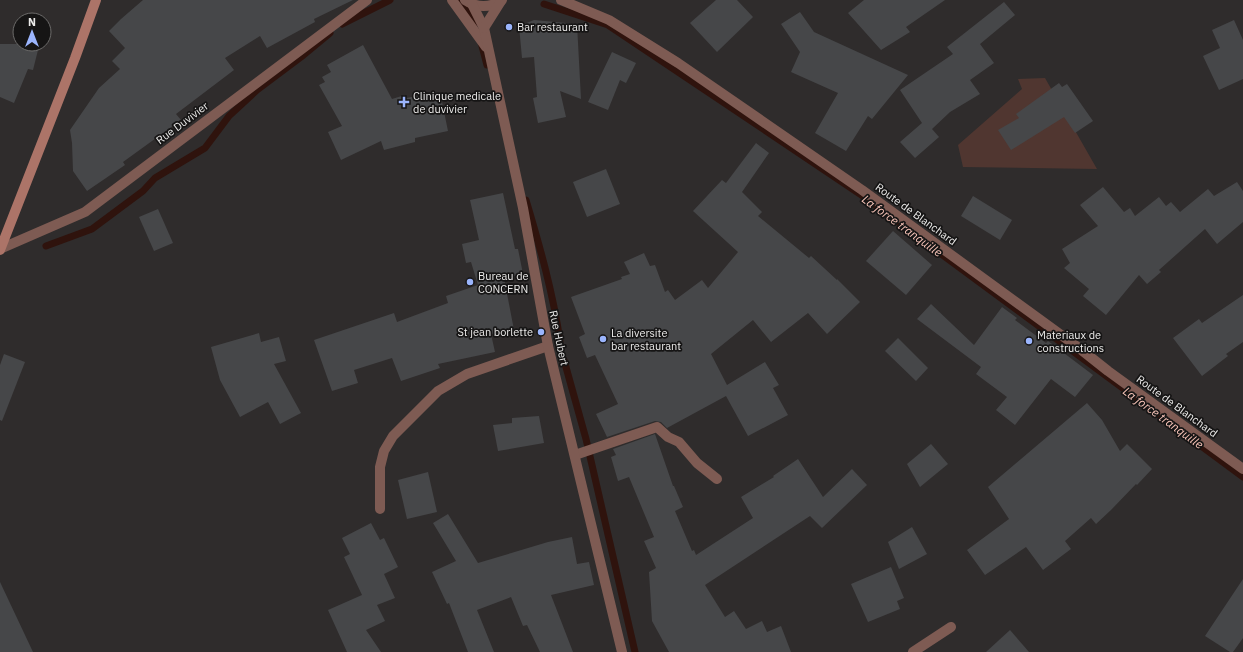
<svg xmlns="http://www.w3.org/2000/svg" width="1243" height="652" font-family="'IBM Plex Sans',sans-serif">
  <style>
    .green { fill: #503630 }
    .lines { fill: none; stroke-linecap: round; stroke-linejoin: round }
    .stream { stroke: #2f130d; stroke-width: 7 }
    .building { fill: #464749 }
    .minor { stroke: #7e5b53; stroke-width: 10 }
    .tertiary { stroke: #7e5b53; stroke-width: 10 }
    .secondary { stroke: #ac7468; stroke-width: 10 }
    .poi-dot { fill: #9bb5fd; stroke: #161515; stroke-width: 1.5 }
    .labels { text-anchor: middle; stroke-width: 3.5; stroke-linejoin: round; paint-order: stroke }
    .poi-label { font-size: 11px; fill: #ecebea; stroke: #161515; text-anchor: start }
    .street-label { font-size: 11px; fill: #ecebea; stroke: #161515 }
    .water-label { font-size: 12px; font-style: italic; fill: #f9c5b9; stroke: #161515 }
  </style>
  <rect width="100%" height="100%" fill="#2f2c2c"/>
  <polygon class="green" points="1045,78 1097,169 963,167 958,145 1022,89 1018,79"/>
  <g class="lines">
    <g class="stream">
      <polyline points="458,0 470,15 474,25"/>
      <polyline points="544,4 608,25 860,194 1243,477"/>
      <polyline points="342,24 390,0"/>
      <polyline points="481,42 487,65"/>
      <path d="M526,200C540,247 553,293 560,341"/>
      <polyline points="46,246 92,229 143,191 155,178 205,148 229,116 257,90 301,57 330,33"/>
      <polyline points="564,360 586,439 635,652"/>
    </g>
  </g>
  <g class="building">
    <polygon points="143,0 353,0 314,19 315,22 267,48 260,36 225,58 234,70 176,114 181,120 123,162 125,165 87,191 73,171 72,143 70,130 99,88 120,69 112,61 125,48 109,31 121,19"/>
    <polygon points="716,0 737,0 753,17 717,52 690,23"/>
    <polygon points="864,0 945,0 906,27 910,32 881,50 848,13"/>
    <polygon points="1004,2 1015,15 980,44 994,63 970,80 980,94 950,112 932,129 939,137 915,158 900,142 922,123 900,90 953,54 947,47"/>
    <polygon points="800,12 814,32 908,75 872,119 868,116 846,151 815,133 838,93 791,72 800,52 781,24"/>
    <polygon points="534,20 577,24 581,99 560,91 566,117 538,123 533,98 537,97 534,57 522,58 519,26"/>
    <polygon points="1234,20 1243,40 1243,79 1219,90 1203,56 1220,48 1212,30"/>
    <polygon points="44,24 50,26 43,48 39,46 33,70 28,69 14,103 0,97 0,44 20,44 20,43 20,44 44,44"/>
    <polygon points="363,45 392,99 405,95 406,98 440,92 448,131 415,138 415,142 384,150 381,141 341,160 328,132 342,126 319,85 325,82 322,77 331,72 327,65"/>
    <polygon points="612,52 636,63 626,83 620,80 608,110 588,102"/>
    <polygon points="1059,83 1062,87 1067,84 1093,121 1075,133 1064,117 1011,150 998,130 1019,118 1016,114"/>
    <polygon points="756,143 769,153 742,192 762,212 758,216 809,258 811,256 837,280 837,279 860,302 827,334 808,313 771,342 753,320 711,354 727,385 765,362 779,385 773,388 788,415 748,436 726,396 667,428 661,422 655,421 607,437 596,414 618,404 595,355 587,358 579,337 585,334 571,297 622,279 621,277 630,274 624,262 644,253 650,266 655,265 665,292 668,290 675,300 702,280 708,288 738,252 693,211 722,180 726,183"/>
    <polygon points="606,169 620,204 587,217 573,182"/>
    <polygon points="1237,182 1243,191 1243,222 1217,244 1205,229 1159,270 1161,272 1147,284 1139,275 1106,315 1083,296 1089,289 1064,268 1070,263 1062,249 1098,226 1080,205 1103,187 1124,212 1130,208 1135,216 1159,197 1166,206 1171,202 1180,212 1208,189 1214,196"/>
    <polygon points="503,193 515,249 518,249 523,274 504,278 514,330 491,334 495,352 438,364 440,368 401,381 392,358 354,370 358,383 332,391 314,340 394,313 397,322 448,303 446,296 478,285 471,262 466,263 462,244 479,240 470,200"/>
    <polygon points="973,196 1012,220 1000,240 961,216"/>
    <polygon points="158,209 173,243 154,251 139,217"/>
    <polygon points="893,231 932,265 906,295 866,261"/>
    <polygon points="1243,295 1243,342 1226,354 1228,356 1202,376 1173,338 1199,319 1202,323"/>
    <polygon points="931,304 974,345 1002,307 1017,318 1015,320 1046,343 1048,341 1093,375 1075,397 1051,379 1015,425 996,410 1007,397 976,374 981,367 917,319"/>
    <polygon points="259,333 261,342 279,337 286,361 274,364 301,413 280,424 268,402 240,417 220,380 211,347"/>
    <polygon points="898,338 928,368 916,381 885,351"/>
    <polygon points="4,354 25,362 2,421 0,420 0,365"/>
    <polygon points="1087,403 1102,420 1120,451 1127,444 1152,469 1137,485 1136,484 1111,510 1096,524 1091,518 1065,541 1071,549 1043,570 1026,547 985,575 967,550 1009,519 988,487"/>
    <polygon points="539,416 544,443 498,451 493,425 512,423 512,418"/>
    <polygon points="655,434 673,486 674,486 683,507 675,511 692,551 694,550 696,555 753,518 741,497 774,477 773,476 798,459 823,497 852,469 867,485 822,528 810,516 705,585 725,617 734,611 746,629 762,621 767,632 781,626 791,652 669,652 652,621 649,572 656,568 644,541 654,537 629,477 618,481 611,457 616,455 613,449"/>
    <polygon points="931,444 948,464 920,487 907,464"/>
    <polygon points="428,472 437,512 407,519 398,480"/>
    <polygon points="448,514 478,563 548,542 572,537 577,564 589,562 594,585 551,595 573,652 540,652 527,625 523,626 511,597 477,610 494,652 468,652 449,603 447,604 432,572 456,561 433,523"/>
    <polygon points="371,523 380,540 384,538 398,567 384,574 395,598 377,605 385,621 366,630 381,652 347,652 328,610 362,595 344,557 350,554 342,538"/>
    <polygon points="912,527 927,554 899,569 888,542"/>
    <polygon points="891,567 904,598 897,601 900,609 868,622 851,584"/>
    <polygon points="1243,579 1243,638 1233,652 1230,652 1205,636"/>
    <polygon points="0,582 33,652 0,652"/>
    <polygon points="1010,630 1029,652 986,652"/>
  </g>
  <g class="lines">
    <g class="minor">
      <polyline points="0,249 85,212 367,0"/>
      <polyline points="575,455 657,427 668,437 679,442 697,463 717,479"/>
      <polyline points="380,509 380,467 384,451 393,436 438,391 467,374 548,346"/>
      <polyline points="913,652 951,627"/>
    </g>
    <g class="tertiary">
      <polyline points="452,0 486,47"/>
      <path d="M465,0C477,8 490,8 502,0"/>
      <polyline points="561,0 609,20 678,63 862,190 1079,348 1108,371 1243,469"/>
      <polyline points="472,4 484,28 523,208 548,346 622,652"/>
      <polyline points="484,28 501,1"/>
    </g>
    <polyline class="secondary" points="0,250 75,58 96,0"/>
  </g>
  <g class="poi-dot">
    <circle cx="509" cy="27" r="4"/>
    <path d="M402 96h4v4h4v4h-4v4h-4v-4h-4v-4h4z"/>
    <circle cx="470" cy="282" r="4"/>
    <circle cx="541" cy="332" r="4"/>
    <circle cx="603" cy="339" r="4"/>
    <circle cx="1029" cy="341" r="4"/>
  </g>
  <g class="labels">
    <g class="poi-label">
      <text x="517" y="31">Bar restaurant</text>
      <text x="413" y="100">Clinique medicale<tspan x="413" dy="13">de duvivier</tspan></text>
      <text x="478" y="280">Bureau de<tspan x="478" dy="13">CONCERN</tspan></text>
      <text x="533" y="336" text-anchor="end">St jean borlette</text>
      <text x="611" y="337">La diversite<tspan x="611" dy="13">bar restaurant</tspan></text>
      <text x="1037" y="339">Materiaux de<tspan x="1037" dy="13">constructions</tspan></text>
    </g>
    <g class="street-label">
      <text transform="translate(182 123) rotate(-37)" y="4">Rue Duvivier</text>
      <text transform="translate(916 214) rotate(36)" y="4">Route de Blanchard</text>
      <text transform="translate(559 338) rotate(78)" y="4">Rue Hubert</text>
      <text transform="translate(1177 406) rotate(36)" y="4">Route de Blanchard</text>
    </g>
    <g class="water-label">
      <text transform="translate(902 226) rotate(36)" y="4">La force tranquille</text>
      <text transform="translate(1163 418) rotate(36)" y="4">La force tranquille</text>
    </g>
  </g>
  <g transform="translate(32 32)"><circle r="19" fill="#161515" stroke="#6c6b6a"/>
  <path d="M0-3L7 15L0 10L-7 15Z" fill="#9bb5fd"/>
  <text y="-6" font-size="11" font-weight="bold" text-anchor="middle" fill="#ecebea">N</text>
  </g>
</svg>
